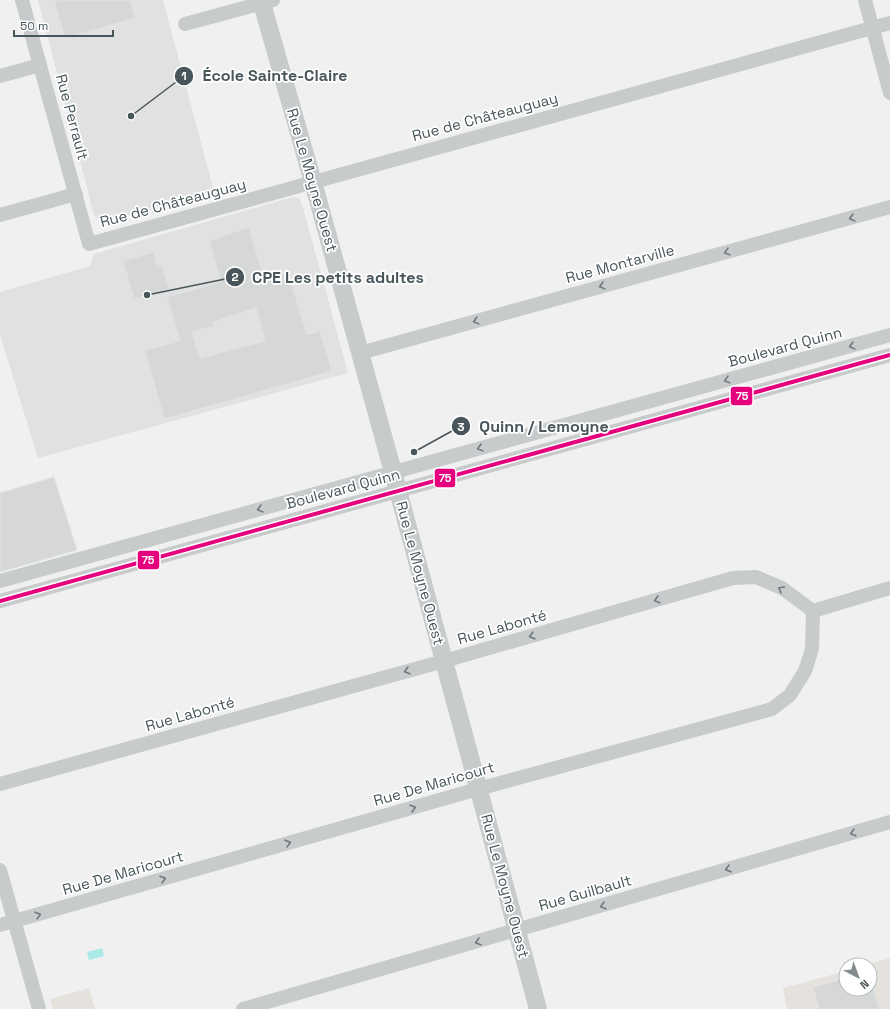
<svg xmlns="http://www.w3.org/2000/svg" width="890" height="1009" font-family="'Space Grotesk',sans-serif">
  <style>
    .commercial { fill: #e5e2de }
    .education { fill: #e2e1e1 }
    .water { fill: #aceae8 }
    .building { fill: #d6d8d8; stroke: #e1e2e3; fill-rule: evenodd }
    .lines { fill: none; stroke-linecap: round; stroke-linejoin: round }
    .minor { stroke: #c7cbcc; stroke-width: 14 }
    .tertiary { stroke: #c7cbcc; stroke-width: 18 }
    .bus-1-casing { stroke: #fff; stroke-width: 7 }
    .bus-1 { stroke: #e5007d; stroke-width: 4 }
    .oneway { stroke: #6e797d }
    .labels { text-anchor: middle; stroke-width: 3.5; stroke-linejoin: round; paint-order: stroke }
    .street-label { font-size: 15px; fill: #48565b; stroke: #fff }
    .leader { fill: none; stroke: #48565b; stroke-width: 1.5 }
    .callout-dot { fill: #48565b; stroke: #fff; stroke-width: 1.5 }
    .mark-label { font-size: 12px; text-anchor: middle; font-weight: bold; fill: #fff }
    .callout-label { font-size: 16px; text-anchor: middle; font-weight: bold; fill: #48565b; stroke: #fff; stroke-width: 3.5; stroke-linejoin: round; paint-order: stroke }
    .line-badge { stroke: #fff; stroke-width: 1.5 }
    .badge-label { font-size: 11px; text-anchor: middle; font-weight: bold; fill: #fff }
  </style>
  <rect width="100%" height="100%" fill="#f0f0f0"/>
  <g class="commercial">
    <polygon points="890,958 890,1009 787,1009 783,988 846,971 846,989 870,989 870,965 866,965"/>
    <polygon points="89,988 95,1009 53,1009 50,999"/>
  </g>
  <g class="education">
    <polygon points="38,0 163,0 214,191 104,222 99,220 94,215"/>
    <polygon points="293,197 299,198 302,204 348,373 38,458 0,335 0,292 90,266 94,254"/>
  </g>
  <polygon class="water" points="102,948 104,956 89,960 87,952"/>
  <g class="building">
    <polygon points="54,0 130,0 135,18 65,38"/>
    <path d="M249,227L264,280L288,272L307,335L320,331L332,371L164,419L145,350L180,341L167,297L221,282L209,241ZM256,308L265,341L200,358L192,332L214,326L213,322Z"/>
    <polygon points="154,252 157,267 162,265 169,289 134,299 123,261"/>
    <polygon points="54,477 77,550 0,572 0,493"/>
    <polygon points="846,978 846,989 874,989 879,1009 819,1009 813,987"/>
  </g>
  <g class="lines">
    <g class="minor">
      <polyline points="22,0 89,244 890,23"/>
      <polyline points="865,0 890,93"/>
      <polyline points="185,24 273,0"/>
      <polyline points="0,76 40,65"/>
      <polyline points="0,215 76,194"/>
      <polyline points="360,353 890,207"/>
      <polyline points="0,581 890,335"/>
      <polyline points="0,601 890,355"/>
      <polyline points="813,611 890,588"/>
      <polyline points="0,784 444,661 733,578 756,577 782,588 813,611"/>
      <polyline points="0,870 39,1009"/>
      <polyline points="0,925 478,789 772,709 790,695 805,671 812,649 813,611"/>
      <polyline points="243,1009 890,822"/>
    </g>
    <polyline class="tertiary" points="261,0 313,182 393,472 538,1009"/>
    <g class="bus-1-casing">
      <polyline id="bus-1" points="0,601 890,355"/>
    </g>
    <use href="#bus-1" class="bus-1"/>
  </g>
  <defs><path id="oneway-chevron" d="M-2-3.5L2.5 0L-2 3.5" fill="none" stroke-width="1.6" stroke-linecap="round" stroke-linejoin="round"/></defs>
  <g class="oneway">
    <use href="#oneway-chevron" transform="translate(852 218) rotate(165)"/>
    <use href="#oneway-chevron" transform="translate(727 252) rotate(165)"/>
    <use href="#oneway-chevron" transform="translate(602 286) rotate(165)"/>
    <use href="#oneway-chevron" transform="translate(476 321) rotate(165)"/>
    <use href="#oneway-chevron" transform="translate(852 346) rotate(165)"/>
    <use href="#oneway-chevron" transform="translate(727 380) rotate(165)"/>
    <use href="#oneway-chevron" transform="translate(480 448) rotate(165)"/>
    <use href="#oneway-chevron" transform="translate(260 509) rotate(165)"/>
    <use href="#oneway-chevron" transform="translate(781 589) rotate(-150)"/>
    <use href="#oneway-chevron" transform="translate(657 600) rotate(164)"/>
    <use href="#oneway-chevron" transform="translate(532 636) rotate(164)"/>
    <use href="#oneway-chevron" transform="translate(407 671) rotate(164)"/>
    <use href="#oneway-chevron" transform="translate(413 808) rotate(-16)"/>
    <use href="#oneway-chevron" transform="translate(853 833) rotate(164)"/>
    <use href="#oneway-chevron" transform="translate(288 843) rotate(-16)"/>
    <use href="#oneway-chevron" transform="translate(728 869) rotate(164)"/>
    <use href="#oneway-chevron" transform="translate(163 879) rotate(-16)"/>
    <use href="#oneway-chevron" transform="translate(603 906) rotate(164)"/>
    <use href="#oneway-chevron" transform="translate(38 915) rotate(-16)"/>
    <use href="#oneway-chevron" transform="translate(478 942) rotate(164)"/>
  </g>
  <g class="labels">
    <g class="street-label">
      <text transform="translate(72 117) rotate(75)" y="5">Rue Perrault</text>
      <text transform="translate(485 117) rotate(-15)" y="5">Rue de Châteauguay</text>
      <text transform="translate(312 180) rotate(74)" y="5">Rue Le Moyne Ouest</text>
      <text transform="translate(173 203) rotate(-15)" y="5">Rue de Châteauguay</text>
      <text transform="translate(620 264) rotate(-15)" y="5">Rue Montarville</text>
      <text transform="translate(785 347) rotate(-15)" y="5">Boulevard Quinn</text>
      <text transform="translate(343 489) rotate(-15)" y="5">Boulevard Quinn</text>
      <text transform="translate(420 573) rotate(75)" y="5">Rue Le Moyne Ouest</text>
      <text transform="translate(502 627) rotate(-16)" y="5">Rue Labonté</text>
      <text transform="translate(190 714) rotate(-16)" y="5">Rue Labonté</text>
      <text transform="translate(434 784) rotate(-16)" y="5">Rue De Maricourt</text>
      <text transform="translate(123 873) rotate(-16)" y="5">Rue De Maricourt</text>
      <text transform="translate(505 886) rotate(75)" y="5">Rue Le Moyne Ouest</text>
      <text transform="translate(585 893) rotate(-16)" y="5">Rue Guilbault</text>
    </g>
  </g>
  <path class="leader" d="M131 116L184 76M147 295L235 277M414 452L461 426"/>
  <g class="callout-dot">
    <circle cx="131" cy="116" r="4"/>
    <circle cx="147" cy="295" r="4"/>
    <circle cx="414" cy="452" r="4"/>
    <circle cx="184" cy="76" r="10"/>
    <circle cx="235" cy="277" r="10"/>
    <circle cx="461" cy="426" r="10"/>
  </g>
  <g class="mark-label">
    <text x="184" y="80">1</text>
    <text x="235" y="281">2</text>
    <text x="461" y="431">3</text>
  </g>
  <g class="callout-label">
    <text x="275" y="81">École Sainte-Claire</text>
    <text x="338" y="283">CPE Les petits adultes</text>
    <text x="544" y="432">Quinn / Lemoyne</text>
  </g>
  <g class="line-badge">
    <rect x="730" y="386" width="23" height="20" rx="4" fill="#e5007d"/>
    <rect x="434" y="468" width="22" height="20" rx="4" fill="#e5007d"/>
    <rect x="137" y="550" width="23" height="20" rx="4" fill="#e5007d"/>
  </g>
  <g class="badge-label">
    <text x="742" y="400">75</text>
    <text x="445" y="482">75</text>
    <text x="148" y="564">75</text>
  </g>
  <g transform="translate(858 977) rotate(139)"><circle r="19" fill="#ffffff" stroke="#b6bbbd"/>
  <path d="M0-3L7 15L0 10L-7 15Z" fill="#838c8f"/>
  <text y="-6" font-size="11" font-weight="bold" text-anchor="middle" fill="#48565b">N</text>
  </g>
  <path d="M14 30v6h99v-6" fill="none" stroke="#48565b" stroke-width="2"/>
  <text x="20" y="30" font-size="12" fill="#48565b" stroke="#ffffff" stroke-width="3" paint-order="stroke">50 m</text>
</svg>
